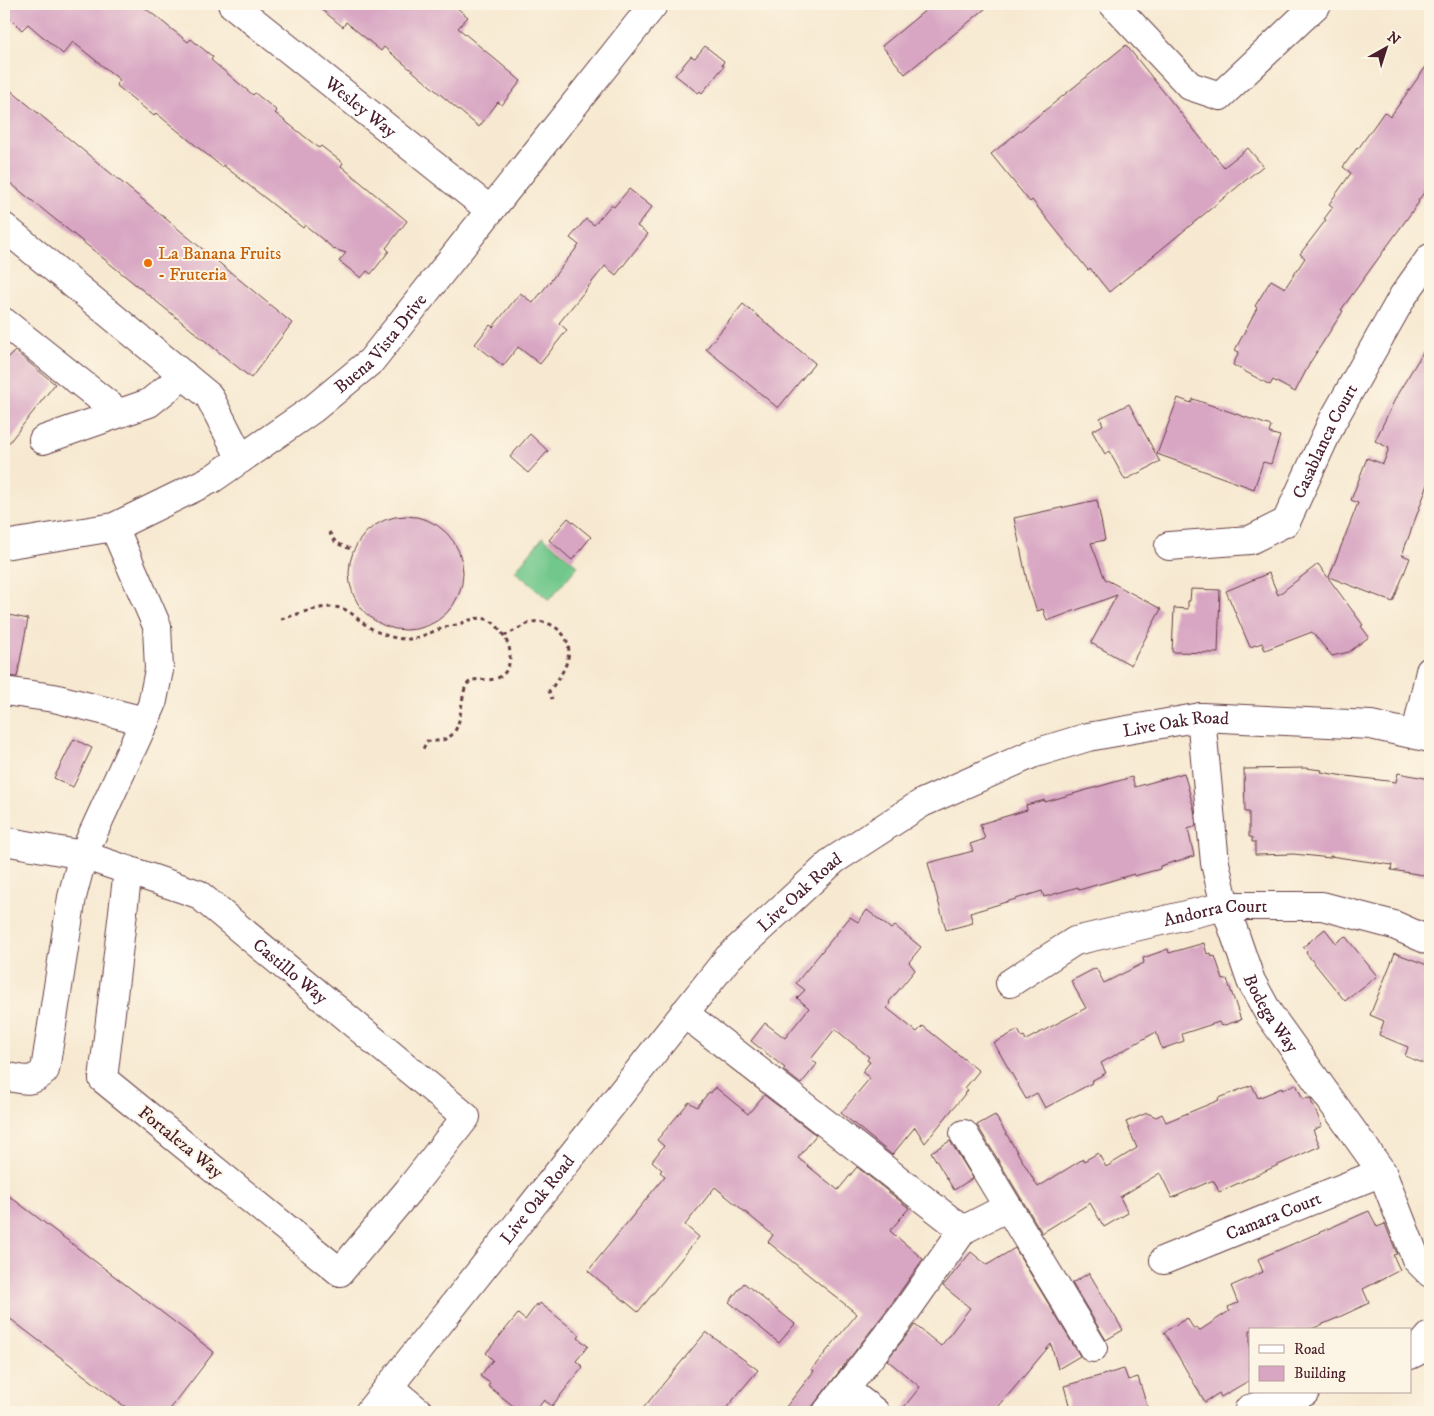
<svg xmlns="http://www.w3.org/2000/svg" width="1434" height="1416" font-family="'IM FELL DW Pica',serif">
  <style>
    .green { fill: #72c88c; stroke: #5e745c }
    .building { fill: #d8a6c3 }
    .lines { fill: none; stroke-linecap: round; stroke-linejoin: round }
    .minor-casing { stroke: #643d44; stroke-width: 30 }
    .path { stroke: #643d44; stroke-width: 3; stroke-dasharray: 4 4; stroke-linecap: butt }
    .minor { stroke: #fff; stroke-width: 28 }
    .food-dot { fill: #e8710a; stroke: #fcf5e5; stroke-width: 2 }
    .labels { text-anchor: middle; stroke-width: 4; stroke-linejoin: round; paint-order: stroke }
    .street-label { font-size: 18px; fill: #4a1f2b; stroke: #fcf5e5 }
    .food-label { font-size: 18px; fill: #c56008; stroke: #fcf5e5; text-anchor: start }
  </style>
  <rect width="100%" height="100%" fill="#fcf5e5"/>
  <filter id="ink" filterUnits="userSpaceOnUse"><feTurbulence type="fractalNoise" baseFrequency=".02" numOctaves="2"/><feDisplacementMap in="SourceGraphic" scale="10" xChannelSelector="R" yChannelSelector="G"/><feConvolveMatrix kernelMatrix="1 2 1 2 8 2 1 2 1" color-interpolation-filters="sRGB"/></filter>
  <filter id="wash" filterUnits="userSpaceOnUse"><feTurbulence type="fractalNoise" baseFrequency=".0096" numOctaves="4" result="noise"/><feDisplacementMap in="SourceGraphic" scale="20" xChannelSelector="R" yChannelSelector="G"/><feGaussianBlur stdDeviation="1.12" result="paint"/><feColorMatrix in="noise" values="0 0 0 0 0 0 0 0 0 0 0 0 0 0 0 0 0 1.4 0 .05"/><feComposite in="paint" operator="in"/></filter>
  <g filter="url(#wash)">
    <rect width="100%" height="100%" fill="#f7e9d1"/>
    <polygon class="green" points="543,537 578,566 549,600 515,571"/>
    <g id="blocks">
      <g class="building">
        <polygon points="4,4 140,4 188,42 191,39 213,57 211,60 253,95 255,93 271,106 277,111 275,113 319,148 321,146 343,163 341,166 407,221 386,248 389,251 371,274 367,271 361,278 339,261 346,253 334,249 305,225 303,228 223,165 222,167 156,113 154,116 116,85 120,80 73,42 63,54 28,24 22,30 4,12"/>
        <polygon points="315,4 452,4 468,17 458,28 521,81 502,105 498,102 479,127 384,47 381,51 346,22 343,27"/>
        <polygon points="933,4 991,4 905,74 882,46"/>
        <polygon points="1126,45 1224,167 1248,148 1263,166 1109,292 1090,268 1088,270 1032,200 1030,202 991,154"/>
        <polygon points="705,46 724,61 722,65 724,66 702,93 700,91 698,93 675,75 691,56 695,58"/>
        <polygon points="1430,61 1430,184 1418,201 1419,202 1341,310 1343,311 1311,361 1295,392 1273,380 1270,385 1233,365 1239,352 1235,350 1257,308 1255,306 1271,280 1285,288 1305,258 1300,254 1326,220 1324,219 1333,207 1329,204 1351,173 1343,167 1357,148 1358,149 1384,112 1390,117"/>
        <polygon points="4,85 292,323 251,378 4,178"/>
        <polygon points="629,189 652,207 637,226 648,234 616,275 605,266 559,323 567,330 540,364 518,347 503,366 475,344 490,325 493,327 520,293 533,303 579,245 570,238 586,219 594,225 611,205 614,207"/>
        <polygon points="743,304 815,363 778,408 706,349"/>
        <polygon points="1430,341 1430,479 1402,555 1410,558 1393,602 1329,577 1358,503 1351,500 1367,458 1383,464 1389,448 1375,441 1398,393"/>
        <polygon points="15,351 55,384 4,449 4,362"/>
        <polygon points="1178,398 1191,403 1193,399 1271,426 1269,433 1280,436 1271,464 1263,462 1254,489 1157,454"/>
        <polygon points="1129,404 1160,462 1125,480 1109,451 1105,454 1092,431 1103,425 1100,418"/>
        <polygon points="530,434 548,451 528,473 510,457"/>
        <polygon points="1097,500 1105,540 1091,543 1105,579 1161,609 1131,665 1091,643 1117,595 1047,621 1043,609 1037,611 1028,586 1014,518"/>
        <circle cx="406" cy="573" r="57"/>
        <polygon points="568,518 591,537 572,560 549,540"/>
        <polygon points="1318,564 1363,625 1361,626 1369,637 1349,652 1332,656 1312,632 1265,650 1262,643 1250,647 1226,591 1269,573 1278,595"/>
        <polygon points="1191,589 1220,590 1218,653 1172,652 1174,608 1188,609 1188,601 1190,601"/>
        <polygon points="4,614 28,619 17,677 4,676"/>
        <polygon points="74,739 92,748 73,787 54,778"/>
        <polygon points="1305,768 1322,770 1321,772 1338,775 1396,782 1398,773 1430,779 1430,876 1391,870 1392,865 1330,856 1330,858 1294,854 1255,855 1255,842 1252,842 1252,837 1249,837 1249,812 1245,812 1244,769"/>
        <polygon points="1184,773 1194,809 1196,826 1188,829 1194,856 1160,866 1160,869 1134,876 1134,874 1079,890 1078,887 1044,897 1042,891 970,913 973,923 946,930 928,863 973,851 970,844 985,839 980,824 1027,810 1026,805 1045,800 1045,802 1132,777 1135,787"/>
        <polygon points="867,910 891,929 895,926 921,947 909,962 915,970 889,1002 890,1003 887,1008 917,1032 923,1026 979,1071 965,1088 968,1090 925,1143 915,1127 892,1155 841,1113 870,1078 862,1072 870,1062 867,1060 869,1057 835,1029 811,1059 817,1064 801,1084 783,1070 785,1068 751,1041 765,1023 785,1038 809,1008 797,998 805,990 796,983 850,917 858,922"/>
        <polygon points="1325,929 1336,943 1345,936 1377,976 1345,1001 1306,953 1307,951 1303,947"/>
        <polygon points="1204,943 1207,954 1211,953 1212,957 1215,956 1223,980 1227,979 1241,1020 1221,1026 1219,1022 1182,1034 1184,1041 1162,1049 1156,1032 1101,1063 1106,1073 1091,1081 1092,1083 1045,1108 1037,1093 1026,1099 994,1043 1018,1030 1022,1037 1024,1036 1026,1040 1086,1008 1071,981 1096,968 1104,983 1144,963 1143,958 1168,949 1169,953"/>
        <polygon points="1395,953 1430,966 1430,1066 1405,1056 1408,1047 1379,1035 1384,1021 1370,1015"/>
        <polygon points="1296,1084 1303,1099 1310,1098 1322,1126 1313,1130 1320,1146 1219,1192 1214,1181 1211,1181 1172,1198 1160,1173 1120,1197 1128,1213 1104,1227 1090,1203 1042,1233 977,1125 995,1115 1038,1187 1083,1159 1084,1161 1098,1153 1106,1167 1137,1148 1126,1122 1147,1113 1156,1117 1162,1114 1166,1122 1219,1100 1218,1098 1252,1085 1258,1098 1282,1088 1282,1090"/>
        <polygon points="715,1087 748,1114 764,1095 816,1135 798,1158 838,1190 857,1167 909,1208 890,1231 923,1259 893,1302 808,1412 782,1412 814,1371 812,1369 857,1314 768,1242 773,1235 715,1187 685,1225 699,1237 638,1312 588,1271 665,1176 660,1172 662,1170 652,1161 664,1146 657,1140 689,1102 697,1107 709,1092 711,1093"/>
        <polygon points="950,1141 973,1178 954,1190 931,1152"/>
        <polygon points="4,1192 214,1352 168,1412 132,1412 4,1314"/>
        <polygon points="1369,1211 1377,1227 1385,1224 1397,1254 1393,1255 1400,1270 1363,1289 1369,1303 1335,1319 1309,1330 1250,1330 1250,1380 1221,1397 1219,1393 1205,1402 1164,1332 1187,1318 1194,1329 1197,1327 1199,1331 1229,1311 1228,1307 1238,1303 1231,1286 1263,1272 1258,1259"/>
        <polygon points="1015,1248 1080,1356 1058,1369 1051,1344 994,1412 900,1412 920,1387 887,1360 915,1325 941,1346 970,1308 943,1286 971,1252 987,1265"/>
        <polygon points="1089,1273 1123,1330 1106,1340 1072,1283"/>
        <polygon points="744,1283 795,1324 779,1343 729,1302"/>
        <polygon points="540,1303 580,1335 578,1338 588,1346 576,1361 583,1367 552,1406 544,1400 535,1412 521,1412 488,1386 490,1383 480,1376 493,1360 486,1353 518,1314 525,1320 537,1304 538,1306"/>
        <polygon points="706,1332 758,1370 723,1412 640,1412"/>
        <polygon points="1124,1369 1128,1380 1138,1377 1149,1412 1071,1412 1064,1386"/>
      </g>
    </g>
  </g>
  <g filter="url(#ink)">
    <use href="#blocks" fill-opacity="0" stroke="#643d44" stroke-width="1"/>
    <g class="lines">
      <g class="minor-casing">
        <g id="minor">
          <path id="s1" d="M232,4L490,210"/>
          <polyline points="1113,4 1190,86 1220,96 1317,4"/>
          <polyline points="4,227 209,396 241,459"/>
          <polyline points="4,322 119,413"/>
          <polyline points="43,440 149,403 184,375"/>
          <path id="s2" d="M4,545L114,527L212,479L313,409L371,361L654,4"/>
          <path id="s3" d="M1169,546L1250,540L1286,522L1332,422L1403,296L1430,258"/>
          <polyline points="4,691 54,698 145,721"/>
          <path id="s4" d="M1201,717L1215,863L1225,906L1251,981L1269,1014L1382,1172L1416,1259L1430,1273"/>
          <polyline points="1416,734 1430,671"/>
          <path id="s5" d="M4,841L83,855L198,894L466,1117L408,1191L340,1272L103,1079L128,870"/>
          <path id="s6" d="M1010,983L1075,941L1225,906H1322L1394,925L1430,941"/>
          <polyline points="684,1013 963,1230 906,1311 827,1412"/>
          <path d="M4,1076C21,1079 32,1085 45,1070L72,897L83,855L152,705L159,670L157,626L114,527"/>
          <polyline points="964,1134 1093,1348"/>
          <polyline points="963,1230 1008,1207"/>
          <path id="s7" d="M1164,1260L1382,1172"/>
          <polyline points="1410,1355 1416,1352 1430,1336"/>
          <polyline points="389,1387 419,1412"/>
          <polyline points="845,1389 875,1412"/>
          <polyline points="1249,1409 1305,1392"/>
          <path id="s8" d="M369,1412L728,958L834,860L922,803L1032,754L1088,737L1201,717L1371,725L1430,738"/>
        </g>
      </g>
      <g class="path">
        <polyline points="329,532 336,543 353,550"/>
        <path d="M281,619C300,614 321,604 341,608C351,611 357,619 366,625C376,633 396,640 409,639C421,638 433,631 445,627C448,626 452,626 456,625C467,622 476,615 489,620C498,624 506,638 509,647C512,659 509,675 495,679C484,682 468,673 464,692C458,718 463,744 427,741L422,751"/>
        <path d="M504,636C513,632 523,625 533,622C539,620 549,623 555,627C581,645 565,672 549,691L552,699"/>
      </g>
      <use href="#minor" class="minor"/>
    </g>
  </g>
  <circle class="food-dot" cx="148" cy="263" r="5"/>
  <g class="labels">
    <g class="street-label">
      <text dy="6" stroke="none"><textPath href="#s1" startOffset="165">Wesley Way</textPath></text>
      <text dy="6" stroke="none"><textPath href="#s2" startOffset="438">Buena Vista Drive</textPath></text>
      <text dy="6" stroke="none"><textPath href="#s3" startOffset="211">Casablanca Court</textPath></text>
      <text dy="6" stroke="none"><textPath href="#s8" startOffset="1096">Live Oak Road</textPath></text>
      <text dy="6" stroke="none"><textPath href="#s8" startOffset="676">Live Oak Road</textPath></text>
      <text dy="6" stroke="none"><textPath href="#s6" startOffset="221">Andorra Court</textPath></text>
      <text dy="6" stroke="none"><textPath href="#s5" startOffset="322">Castillo Way</textPath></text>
      <text dy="6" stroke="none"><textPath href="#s4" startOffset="308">Bodega Way</textPath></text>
      <text transform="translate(181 1142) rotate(39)" y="6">Fortaleza Way</text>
      <text dy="6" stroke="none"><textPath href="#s8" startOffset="271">Live Oak Road</textPath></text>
      <text dy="6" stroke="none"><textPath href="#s7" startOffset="118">Camara Court</textPath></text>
    </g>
    <g class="food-label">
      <text x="158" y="259">La Banana Fruits<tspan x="158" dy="21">- Fruteria</tspan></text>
    </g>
  </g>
  <rect width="1434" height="1416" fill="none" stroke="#fcf5e5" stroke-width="20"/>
  <rect x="1249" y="1328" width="162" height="65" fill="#fcf5e5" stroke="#b59f9b"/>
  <rect x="1259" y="1345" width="25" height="8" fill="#ffffff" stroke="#b59f9b"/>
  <text x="1294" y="1354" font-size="15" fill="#4a1f2b">Road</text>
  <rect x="1259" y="1366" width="25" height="15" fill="#d8a6c3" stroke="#b59f9b"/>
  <text x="1294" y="1378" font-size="15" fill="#4a1f2b">Building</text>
  <g transform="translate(1386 48) rotate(39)" stroke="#fcf5e5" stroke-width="4" paint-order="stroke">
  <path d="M0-4L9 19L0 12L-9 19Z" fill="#4a1f2b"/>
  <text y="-8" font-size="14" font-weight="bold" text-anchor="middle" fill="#4a1f2b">N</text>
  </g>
</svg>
